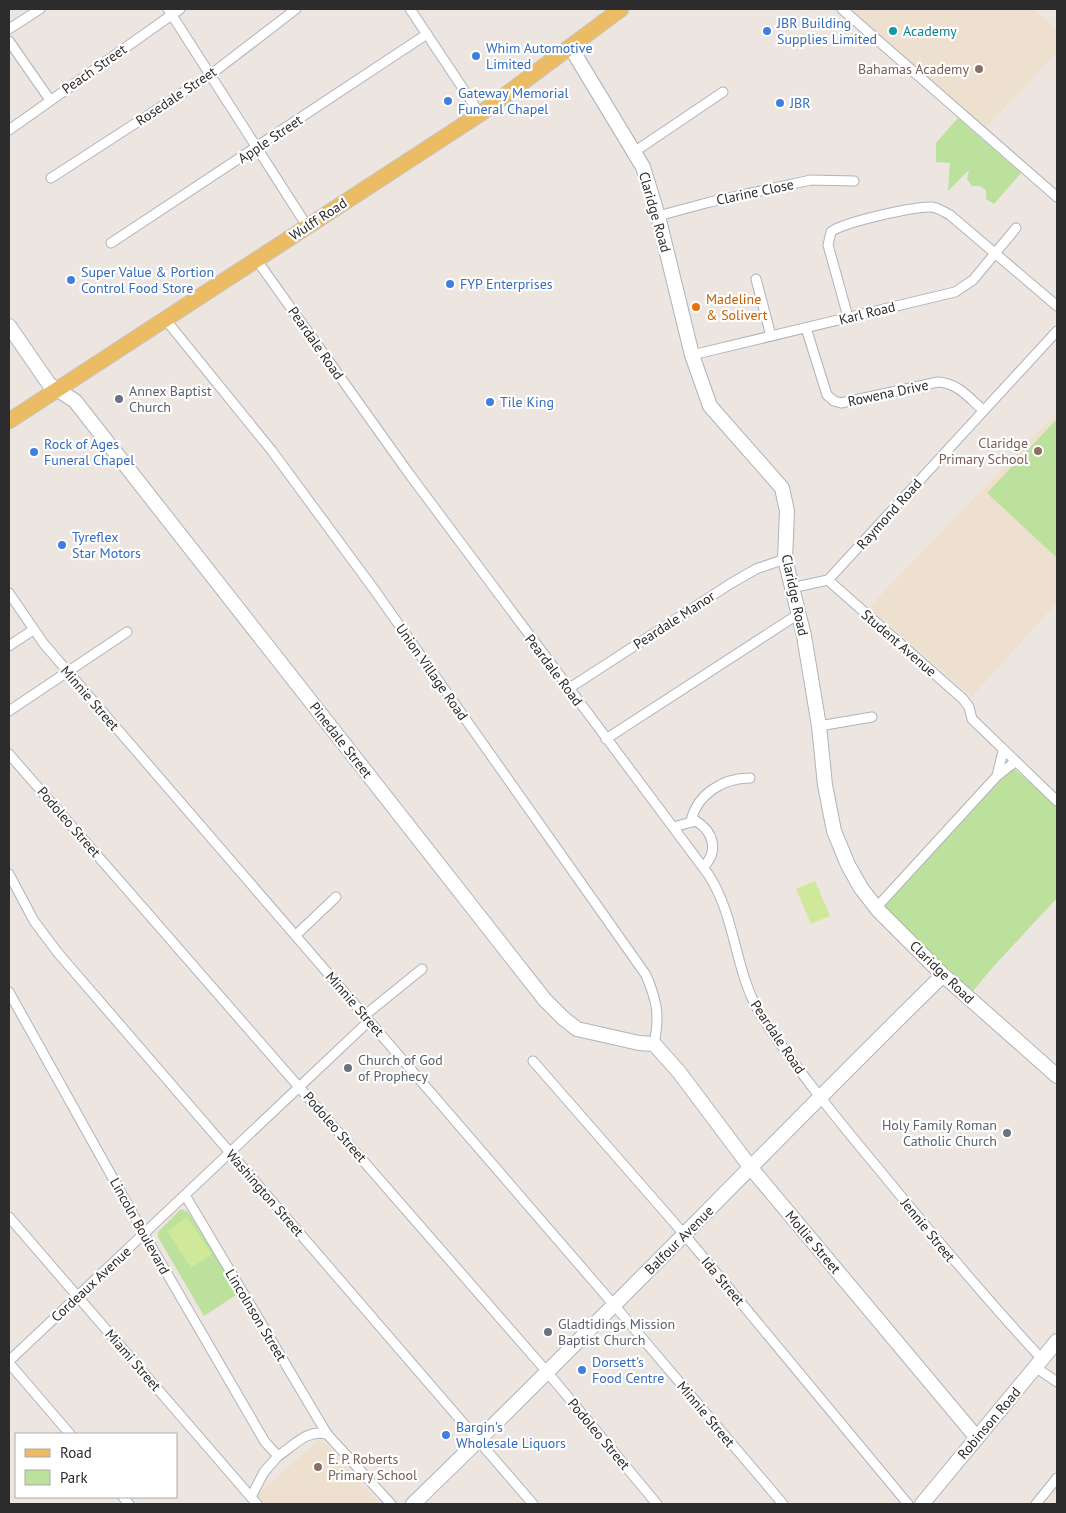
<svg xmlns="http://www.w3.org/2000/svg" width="1066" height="1513" font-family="'PT Sans',sans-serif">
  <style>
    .education { fill: #eee0cf }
    .green { fill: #bce19d }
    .pitch { fill: #d0e899 }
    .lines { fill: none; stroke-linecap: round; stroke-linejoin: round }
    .street-casing { stroke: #afb3bc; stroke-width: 11 }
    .secondary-casing { stroke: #afb3bc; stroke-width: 16 }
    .primary-casing { stroke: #c4c4c4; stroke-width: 17 }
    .street { stroke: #fff; stroke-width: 9 }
    .secondary { stroke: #fff; stroke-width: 14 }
    .primary { stroke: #ecbc65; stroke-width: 15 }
    .shop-dot { fill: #3f7fe0; stroke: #fff; stroke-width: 2 }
    .culture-dot { fill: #0f9aa8; stroke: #fff; stroke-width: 2 }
    .education-dot { fill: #8d6e63; stroke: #fff; stroke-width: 2 }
    .food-dot { fill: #e8710a; stroke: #fff; stroke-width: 2 }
    .worship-dot { fill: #6b7280; stroke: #fff; stroke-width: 2 }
    .labels { text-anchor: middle; stroke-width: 4.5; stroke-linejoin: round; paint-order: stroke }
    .shop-label { font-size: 14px; fill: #366cbe; stroke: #fff; text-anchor: start }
    .culture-label { font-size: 14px; fill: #0d838f; stroke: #fff; text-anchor: start }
    .street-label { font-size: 14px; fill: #2c2c2c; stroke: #fff }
    .education-label { font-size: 14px; fill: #785e54; stroke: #fff; text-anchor: end }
    .food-label { font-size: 14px; fill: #c56008; stroke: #fff; text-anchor: start }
    .worship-label { font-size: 14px; fill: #5b616d; stroke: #fff; text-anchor: start }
  </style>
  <rect width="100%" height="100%" fill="#ede5df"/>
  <g class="education">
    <polygon points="847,9 1033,9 1057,30 1057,53 984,129"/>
    <polygon points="1057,412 1057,602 972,697 869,607"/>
    <polygon points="321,1438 380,1504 264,1504 256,1496"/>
  </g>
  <g class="green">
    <polygon points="958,118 1021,173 994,204 986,199 986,190 980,186 972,186 967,179 969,170 948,191 950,163 936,162 936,143"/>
    <polygon points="1057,419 1057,558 987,493"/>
    <polygon points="1012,767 1057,805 1057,898 993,967 968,997 882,908"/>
    <polygon points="181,1209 188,1212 239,1293 204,1316 158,1237 158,1232"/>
  </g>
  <g class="pitch">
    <polygon points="815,881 830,916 811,924 796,889"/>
    <polygon points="187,1217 212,1254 191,1268 167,1231"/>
  </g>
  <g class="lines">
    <g class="street-casing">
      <g id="street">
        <polyline points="168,9 307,226"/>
        <polyline points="410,9 480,114"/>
        <polyline points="842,9 1057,197"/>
        <polyline points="9,29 40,9"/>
        <polyline points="9,41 50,100"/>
        <polyline points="9,130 180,9"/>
        <polyline points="634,152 723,92"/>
        <polyline points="51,178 210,75 296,9"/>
        <polyline points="658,216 710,202 811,180 854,181"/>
        <polyline points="111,243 427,34"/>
        <path d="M256,259L410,475L708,874C737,918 734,973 762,1017C797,1070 837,1119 877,1167C931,1233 984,1297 1042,1359"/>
        <polyline points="756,279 771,336"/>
        <path d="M848,317L828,245L831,232C843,222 916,206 932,207C939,208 944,212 950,215L1057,306"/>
        <path d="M165,319L272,451L373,588L646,975C657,1001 660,1015 654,1044"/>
        <path d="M806,328L827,395L834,401L841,403L938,382C958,383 969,398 983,410"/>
        <polyline points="692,355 955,292 973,280 1016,228"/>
        <polyline points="828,580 963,699 969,707 972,719 1057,801"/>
        <polyline points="791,588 828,580 1057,331"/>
        <polyline points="9,593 44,644 614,1305 783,1504"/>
        <polyline points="9,646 33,630"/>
        <polyline points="568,689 730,584 756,569 785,559"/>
        <polyline points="9,711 127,632"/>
        <polyline points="819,726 872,717"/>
        <polyline points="606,739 797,615"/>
        <polyline points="9,754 548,1373 657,1504"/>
        <polyline points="997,776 1003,751"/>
        <path d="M691,821C697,794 723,778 750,778"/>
        <path d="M673,827L696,821C714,832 719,852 703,867"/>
        <polyline points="9,874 34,921 58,953 533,1504"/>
        <polyline points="876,908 997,776 1015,762"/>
        <polyline points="296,935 336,897"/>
        <path d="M9,992L144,1234L265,1442L278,1456C294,1446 306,1429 327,1434L391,1504"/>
        <polyline points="365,1015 422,969"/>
        <polyline points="533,1061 684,1234 908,1504"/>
        <polyline points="185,1195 327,1434"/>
        <polyline points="9,1217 257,1504"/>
        <polyline points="9,1361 369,1021"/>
        <polyline points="9,1363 70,1434"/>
        <polyline points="1035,1367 1057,1382"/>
        <polyline points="123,1497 129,1504"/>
        <polyline points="251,1497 264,1472 278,1456"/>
        <polyline points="1036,1504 1057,1478"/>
      </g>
    </g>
    <g class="secondary-casing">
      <g id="secondary">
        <polyline points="571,48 643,167 658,216 692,355 710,406 782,488 787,511 785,559 804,636 819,726 825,785 834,831 848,865 861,888 878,910 943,975 1057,1076"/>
        <polyline points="9,326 49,384 75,401 545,1000 563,1018 577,1029 639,1043 654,1044 679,1072 751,1168 977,1438"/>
        <path d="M413,1504C592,1331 765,1150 943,975"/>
        <polyline points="922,1504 1057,1341"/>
      </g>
    </g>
    <g class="primary-casing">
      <polyline id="primary" points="9,421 480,114 621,9"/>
    </g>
    <use href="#street" class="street"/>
    <use href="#secondary" class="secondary"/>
    <use href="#primary" class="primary"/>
  </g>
  <g class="shop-dot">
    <circle cx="767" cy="31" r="5"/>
    <circle cx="476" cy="56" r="5"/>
    <circle cx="448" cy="101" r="5"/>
    <circle cx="780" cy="103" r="5"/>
    <circle cx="71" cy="280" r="5"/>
    <circle cx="450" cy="284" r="5"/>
    <circle cx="490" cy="402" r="5"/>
    <circle cx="34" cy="452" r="5"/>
    <circle cx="62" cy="545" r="5"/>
    <circle cx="582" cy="1370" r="5"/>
    <circle cx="446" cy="1435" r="5"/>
  </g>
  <circle class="culture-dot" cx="893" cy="31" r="5"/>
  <g class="education-dot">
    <circle cx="979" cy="69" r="5"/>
    <circle cx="1038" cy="451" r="5"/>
    <circle cx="318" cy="1467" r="5"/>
  </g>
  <circle class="food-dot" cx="696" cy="307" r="5"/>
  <g class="worship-dot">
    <circle cx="119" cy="399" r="5"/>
    <circle cx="348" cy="1068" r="5"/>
    <circle cx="1007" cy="1133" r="5"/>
    <circle cx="548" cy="1332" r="5"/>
  </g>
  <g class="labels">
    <g class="shop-label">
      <text x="777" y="28">JBR Building<tspan x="777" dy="16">Supplies Limited</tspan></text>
      <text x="486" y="53">Whim Automotive<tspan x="486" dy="16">Limited</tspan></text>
      <text x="458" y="98">Gateway Memorial<tspan x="458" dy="16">Funeral Chapel</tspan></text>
      <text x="790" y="108">JBR</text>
      <text x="81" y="277">Super Value &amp; Portion<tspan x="81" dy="16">Control Food Store</tspan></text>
      <text x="460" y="289">FYP Enterprises</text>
      <text x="500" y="407">Tile King</text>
      <text x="44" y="449">Rock of Ages<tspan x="44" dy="16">Funeral Chapel</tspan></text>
      <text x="72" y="542">Tyreflex<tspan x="72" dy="16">Star Motors</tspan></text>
      <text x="592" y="1367">Dorsett's<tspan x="592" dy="16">Food Centre</tspan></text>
      <text x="456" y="1432">Bargin's<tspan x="456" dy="16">Wholesale Liquors</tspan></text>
    </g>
    <g class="culture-label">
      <text x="903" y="36">Academy</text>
    </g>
    <g class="street-label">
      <text transform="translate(94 69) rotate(-35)" y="5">Peach Street</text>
      <text transform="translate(176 96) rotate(-34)" y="5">Rosedale Street</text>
      <text transform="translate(270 139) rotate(-34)" y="5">Apple Street</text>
      <text transform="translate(755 192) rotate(-12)" y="5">Clarine Close</text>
      <text transform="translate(655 212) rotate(74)" y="5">Claridge Road</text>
      <text transform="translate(318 219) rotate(-33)" y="5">Wulff Road</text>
      <text transform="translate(867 313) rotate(-14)" y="5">Karl Road</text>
      <text transform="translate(316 343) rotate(55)" y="5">Peardale Road</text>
      <text transform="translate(888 393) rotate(-12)" y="5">Rowena Drive</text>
      <text transform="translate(889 514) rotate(-48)" y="5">Raymond Road</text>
      <text transform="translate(795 595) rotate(78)" y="5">Claridge Road</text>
      <text transform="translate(674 620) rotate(-33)" y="5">Peardale Manor</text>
      <text transform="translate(899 643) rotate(41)" y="5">Student Avenue</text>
      <text transform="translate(554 670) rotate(53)" y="5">Peardale Road</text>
      <text transform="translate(432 672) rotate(55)" y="5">Union Village Road</text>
      <text transform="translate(90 698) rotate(49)" y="5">Minnie Street</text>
      <text transform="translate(341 740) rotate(52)" y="5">Pinedale Street</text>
      <text transform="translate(69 822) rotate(49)" y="5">Podoleo Street</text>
      <text transform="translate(942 972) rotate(44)" y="5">Claridge Road</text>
      <text transform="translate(355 1004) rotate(49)" y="5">Minnie Street</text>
      <text transform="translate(778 1037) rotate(56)" y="5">Peardale Road</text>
      <text transform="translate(335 1127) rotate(49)" y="5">Podoleo Street</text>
      <text transform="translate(265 1193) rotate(49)" y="5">Washington Street</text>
      <text transform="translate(140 1226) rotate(61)" y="5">Lincoln Boulevard</text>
      <text transform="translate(928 1230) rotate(51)" y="5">Jennie Street</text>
      <text transform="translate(679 1240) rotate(-45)" y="5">Balfour Avenue</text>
      <text transform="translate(813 1242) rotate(50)" y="5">Mollie Street</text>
      <text transform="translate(723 1281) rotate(50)" y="5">Ida Street</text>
      <text transform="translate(91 1284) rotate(-43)" y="5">Cordeaux Avenue</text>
      <text transform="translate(256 1315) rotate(59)" y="5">Lincolnson Street</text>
      <text transform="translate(133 1360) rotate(49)" y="5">Miami Street</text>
      <text transform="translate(706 1414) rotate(50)" y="5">Minnie Street</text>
      <text transform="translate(989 1423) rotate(-50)" y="5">Robinson Road</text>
      <text transform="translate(599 1434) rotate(50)" y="5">Podoleo Street</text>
    </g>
    <g class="education-label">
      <text x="969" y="74">Bahamas Academy</text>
      <text x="1028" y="448">Claridge<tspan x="1028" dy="16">Primary School</tspan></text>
      <text x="328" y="1464" text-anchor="start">E. P. Roberts<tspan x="328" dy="16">Primary School</tspan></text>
    </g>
    <g class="food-label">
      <text x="706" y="304">Madeline<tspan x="706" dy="16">&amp; Solivert</tspan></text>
    </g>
    <g class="worship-label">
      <text x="129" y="396">Annex Baptist<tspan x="129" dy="16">Church</tspan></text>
      <text x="358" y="1065">Church of God<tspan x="358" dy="16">of Prophecy</tspan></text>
      <text x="997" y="1130" text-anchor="end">Holy Family Roman<tspan x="997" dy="16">Catholic Church</tspan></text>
      <text x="558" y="1329">Gladtidings Mission<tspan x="558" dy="16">Baptist Church</tspan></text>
    </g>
  </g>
  <rect width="1066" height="1513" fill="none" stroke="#2c2c2c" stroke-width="20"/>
  <rect x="15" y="1433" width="162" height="65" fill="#ffffff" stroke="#ababab"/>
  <rect x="25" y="1449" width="25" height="8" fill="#ecbc65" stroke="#ababab"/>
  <text x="60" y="1458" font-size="15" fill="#2c2c2c">Road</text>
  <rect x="25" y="1470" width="25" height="15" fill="#bce19d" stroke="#ababab"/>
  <text x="60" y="1483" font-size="15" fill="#2c2c2c">Park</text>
</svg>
